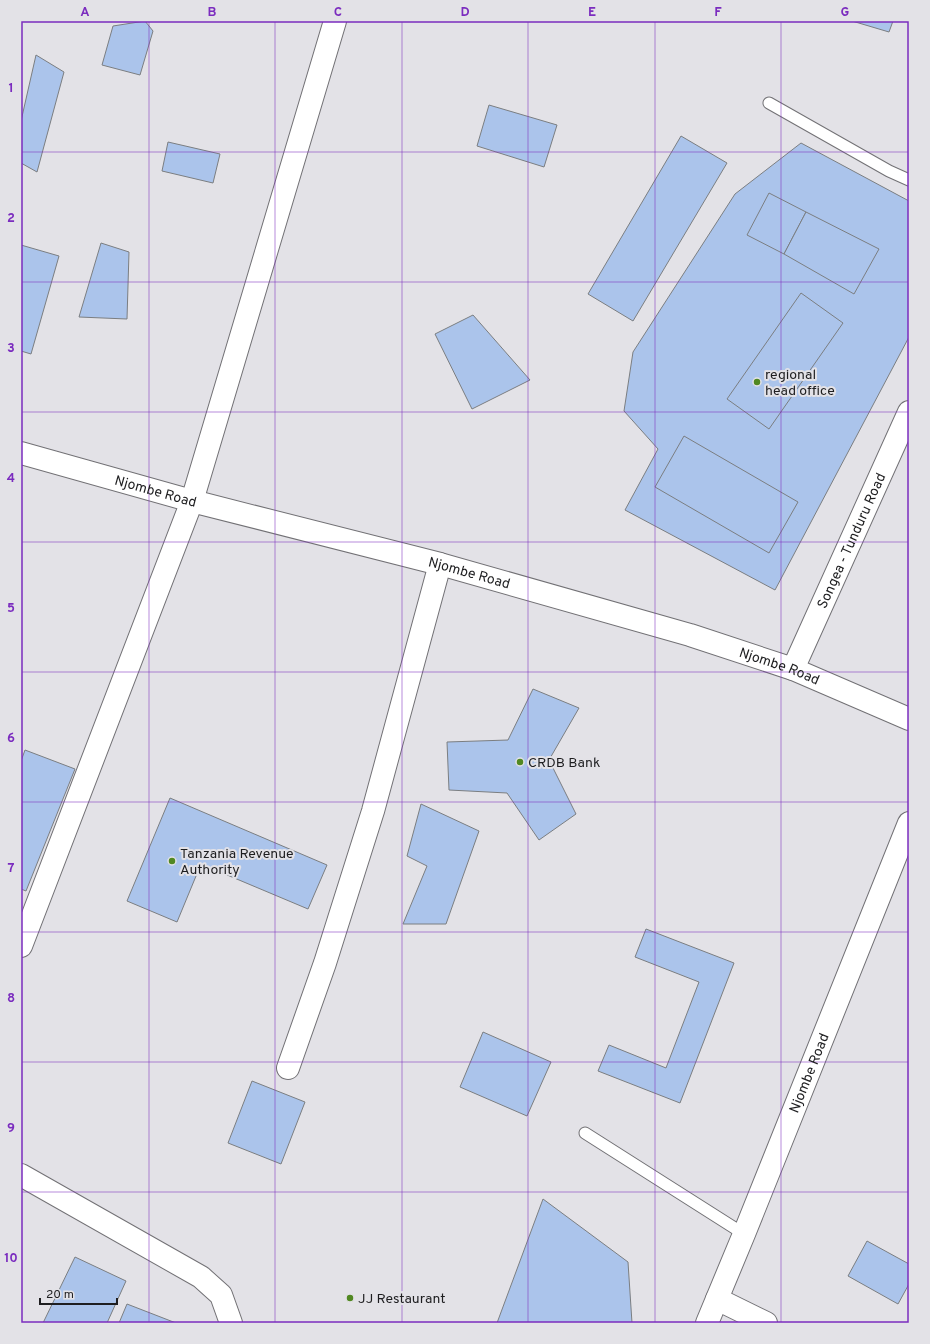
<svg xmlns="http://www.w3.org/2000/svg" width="930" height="1344" font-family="Overpass,sans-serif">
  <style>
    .building { fill: #abc4eb; stroke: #7b7e81 }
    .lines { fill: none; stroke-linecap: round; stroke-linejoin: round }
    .lane-casing { stroke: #727175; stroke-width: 13 }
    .street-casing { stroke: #727175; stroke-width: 24 }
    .highway-casing { stroke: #727175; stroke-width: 24 }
    .lane { stroke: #fff; stroke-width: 11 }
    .street { stroke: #fff; stroke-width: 22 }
    .highway { stroke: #fff; stroke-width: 22 }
    .grid { fill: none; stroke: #7b2cbf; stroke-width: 1; stroke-opacity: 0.55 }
    .poi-dot { fill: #518822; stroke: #e3e2e7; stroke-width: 1.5 }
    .labels { text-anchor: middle; stroke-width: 4; stroke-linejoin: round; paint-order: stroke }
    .poi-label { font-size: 14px; fill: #1e1e20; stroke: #e3e2e7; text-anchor: start }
    .street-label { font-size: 14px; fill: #1e1e20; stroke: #e3e2e7 }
    .neatline { fill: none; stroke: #7b2cbf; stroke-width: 1.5 }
    .grid-label { font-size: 13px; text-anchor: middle; font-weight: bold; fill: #7b2cbf }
  </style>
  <rect width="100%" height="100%" fill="#e3e2e7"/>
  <g class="building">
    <polygon points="145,21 153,31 140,75 102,65 113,26"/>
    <polygon points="852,21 893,21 889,32"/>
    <polygon points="36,55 64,72 37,172 21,163 21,121"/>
    <polygon points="489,105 557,125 544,167 477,146"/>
    <polygon points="681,136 727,163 633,321 588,294"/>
    <polygon points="168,142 220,154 213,183 162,171"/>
    <polygon points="801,143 909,201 909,337 775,590 625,510 658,449 624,411 633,352 735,194"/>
    <polygon points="769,193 806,212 784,254 747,235"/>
    <polygon points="806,212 879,249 854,294 784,254"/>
    <polygon points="101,243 129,252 127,319 79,317"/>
    <polygon points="21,245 59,256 31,354 21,351"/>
    <polygon points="801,293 843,323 769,429 727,399"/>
    <polygon points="473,315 530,380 472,409 435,334"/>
    <polygon points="684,436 798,502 769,553 655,487"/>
    <polygon points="533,689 579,708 549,760 576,814 539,840 507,793 449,790 447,742 508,740"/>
    <polygon points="25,750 75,769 26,891 21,889 21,761"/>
    <polygon points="170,798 327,865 308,909 201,864 177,922 127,901"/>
    <polygon points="421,804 479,831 446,924 403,924 427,866 407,856"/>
    <polygon points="646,929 734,963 680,1103 598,1071 609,1045 666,1068 699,982 635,957"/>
    <polygon points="483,1032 551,1062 527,1116 460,1087"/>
    <polygon points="252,1081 305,1102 281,1164 228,1143"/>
    <polygon points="543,1199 628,1262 632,1323 497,1323"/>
    <polygon points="867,1241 909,1264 909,1284 898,1304 848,1276"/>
    <polygon points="75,1257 126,1281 107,1323 43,1323"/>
    <polygon points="127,1304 176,1323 119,1323"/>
  </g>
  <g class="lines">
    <g class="lane-casing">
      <g id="lane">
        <polyline points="769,103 889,171 909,180"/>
        <polyline points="585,1133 744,1234"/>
      </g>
    </g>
    <g class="street-casing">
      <g id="street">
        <polyline points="21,946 192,501 335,21"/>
        <polyline points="288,1068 325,963 373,811 440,564"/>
        <polyline points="21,1175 201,1277 221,1295 231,1323"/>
        <polyline points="717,1299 766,1323"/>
      </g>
    </g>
    <g class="highway-casing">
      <g id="highway">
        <path id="s1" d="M21,453L192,501L440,564L690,635L793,669L909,719"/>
        <path id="s2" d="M793,669L909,412"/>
        <path id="s3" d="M707,1323L744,1234L909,823"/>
      </g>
    </g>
    <use href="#lane" class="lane"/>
    <use href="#street" class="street"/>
    <use href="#highway" class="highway"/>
  </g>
  <path class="grid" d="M149,21V1323M275,21V1323M402,21V1323M528,21V1323M655,21V1323M781,21V1323M21,152H909M21,282H909M21,412H909M21,542H909M21,672H909M21,802H909M21,932H909M21,1062H909M21,1192H909"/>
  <g class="poi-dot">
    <circle cx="757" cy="382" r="4"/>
    <circle cx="520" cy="762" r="4"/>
    <circle cx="172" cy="861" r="4"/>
    <circle cx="350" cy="1298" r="4"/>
  </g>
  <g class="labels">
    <g class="poi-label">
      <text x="765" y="379">regional<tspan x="765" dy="16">head office</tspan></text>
      <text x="528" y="767">CRDB Bank</text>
      <text x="180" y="858">Tanzania Revenue<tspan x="180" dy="16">Authority</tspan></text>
      <text x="358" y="1303">JJ Restaurant</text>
    </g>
    <g class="street-label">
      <text dy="5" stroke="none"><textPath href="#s1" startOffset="140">Njombe Road</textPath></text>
      <text dy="5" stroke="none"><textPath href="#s2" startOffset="141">Songea - Tunduru Road</textPath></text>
      <text dy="5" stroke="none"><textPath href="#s1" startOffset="464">Njombe Road</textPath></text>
      <text dy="5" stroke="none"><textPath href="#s1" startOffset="788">Njombe Road</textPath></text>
      <text dy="5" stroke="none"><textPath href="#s3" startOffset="270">Njombe Road</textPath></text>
    </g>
  </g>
  <rect width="930" height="1344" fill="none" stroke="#e3e2e7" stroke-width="44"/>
  <path d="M40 1298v6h77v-6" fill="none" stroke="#1e1e20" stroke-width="2"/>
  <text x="46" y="1298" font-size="12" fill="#1e1e20" stroke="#e3e2e7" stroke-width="3" paint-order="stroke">20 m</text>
  <rect x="22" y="22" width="886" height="1300" class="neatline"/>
  <g class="grid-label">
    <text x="85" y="16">A</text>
    <text x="212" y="16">B</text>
    <text x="338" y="16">C</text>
    <text x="465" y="16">D</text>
    <text x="592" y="16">E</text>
    <text x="718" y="16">F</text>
    <text x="845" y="16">G</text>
    <text x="11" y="92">1</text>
    <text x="11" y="222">2</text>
    <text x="11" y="352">3</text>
    <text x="11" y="482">4</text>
    <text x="11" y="612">5</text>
    <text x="11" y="742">6</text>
    <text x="11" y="872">7</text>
    <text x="11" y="1002">8</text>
    <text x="11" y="1132">9</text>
    <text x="11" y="1262">10</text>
  </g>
</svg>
